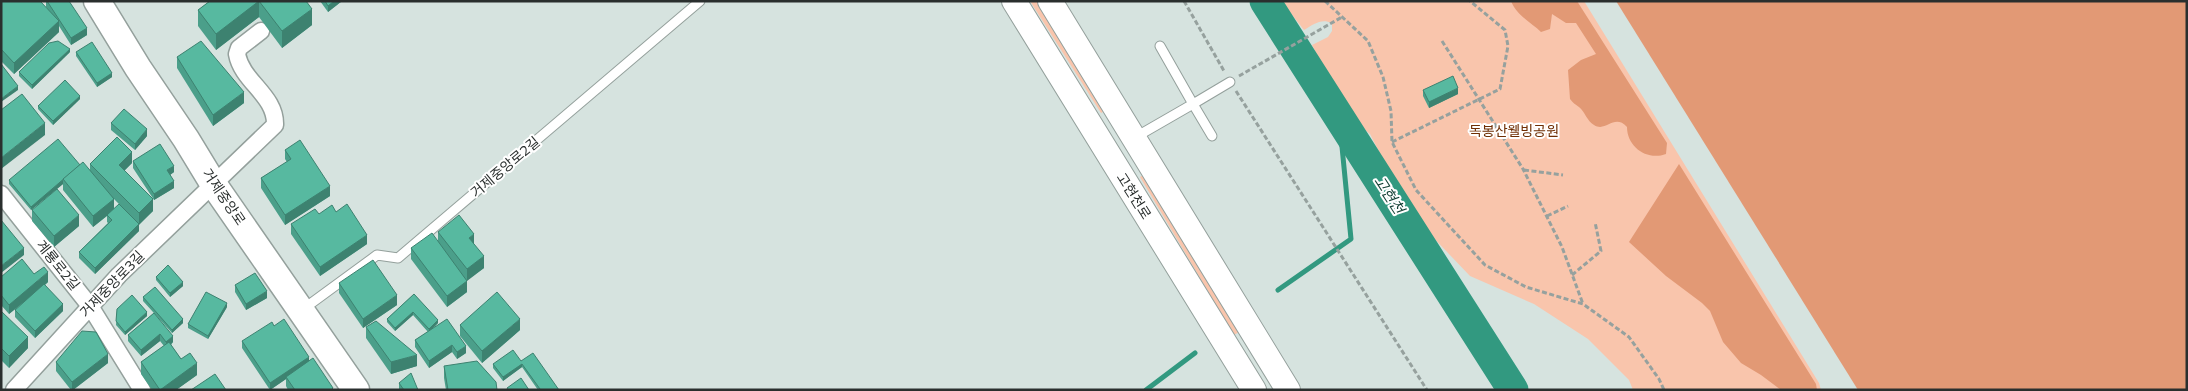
<svg xmlns="http://www.w3.org/2000/svg" width="2188" height="391" font-family="Commissioner,'Noto Sans KR',sans-serif">
  <style>
    .green { fill: #f9c5ac }
    .forest { fill: #e29975 }
    .lines { fill: none; stroke-linecap: round; stroke-linejoin: round }
    .stream { stroke: #329980; stroke-width: 5 }
    .river { stroke: #329980; stroke-width: 31 }
    .lane-casing { stroke: #94a09c; stroke-width: 11 }
    .street-casing { stroke: #94a09c; stroke-width: 19 }
    .secondary-casing { stroke: #94a09c; stroke-width: 26 }
    .primary-casing { stroke: #94a09c; stroke-width: 29 }
    .path { stroke: #96a19e; stroke-width: 3; stroke-dasharray: 5 2.5; stroke-linecap: butt }
    .lane { stroke: #fff; stroke-width: 9 }
    .street { stroke: #fff; stroke-width: 16 }
    .secondary { stroke: #fff; stroke-width: 24 }
    .primary { stroke: #fff; stroke-width: 26 }
    .wall { fill: #4b9f8a; fill-rule: evenodd }
    .shaded-wall { fill: #3d8270 }
    .building { fill: #57b9a0; stroke: #3d8270 }
    .labels { text-anchor: middle; stroke-width: 4; stroke-linejoin: round; paint-order: stroke }
    .park-label { font-size: 14px; fill: #6f2e03; stroke: #fff }
    .street-label { font-size: 14px; fill: #2a2f2e; stroke: #fff }
    .water-label { font-size: 15px; font-style: italic; fill: #113e33; stroke: #fff }
  </style>
  <rect width="100%" height="100%" fill="#d6e3df"/>
  <g class="green">
    <polygon points="1030,1 1040,1 1108,109 1101,113"/>
    <path d="M1281,1H1584L1819,383L1821,390H1633L1629,380L1588,339L1534,304L1470,276L1427,231L1394,181L1370,134L1350,118L1312,45L1328,37L1332,31V23C1321,18 1314,24 1304,30Z"/>
    <polygon points="1147,173 1241,331 1234,335 1140,177"/>
  </g>
  <g class="forest">
    <path d="M1511,1H1577L1667,143L1666,154C1647,161 1627,147 1627,127C1614,113 1606,133 1594,125C1587,121 1585,112 1579,107C1575,104 1573,103 1570,99L1568,70L1581,60L1596,54L1576,23H1566L1552,14L1550,29L1541,32C1531,22 1517,16 1511,1Z"/>
    <polygon points="1616,1 2187,1 2187,390 1858,390"/>
    <polygon points="1679,164 1816,384 1817,390 1781,390 1761,375 1741,363 1723,342 1710,311 1702,303 1666,276 1629,242"/>
  </g>
  <g class="lines">
    <g class="stream">
      <polyline points="1278,290 1351,239 1339,116"/>
      <polyline points="1146,390 1195,353"/>
    </g>
    <polyline class="river" points="1265,1 1513,390"/>
    <g class="lane-casing">
      <g id="lane">
        <polyline points="1212,136 1193,104 1230,82"/>
        <polyline points="1134,138 1193,104 1160,46"/>
        <polyline points="302,310 377,255 398,258 700,1"/>
      </g>
    </g>
    <g class="street-casing">
      <g id="street">
        <polyline points="1,194 90,306 142,390"/>
        <path d="M14,390L119,275L275,125C276,95 242,82 237,54L239,48L261,31"/>
      </g>
    </g>
    <g class="secondary-casing">
      <g id="secondary">
        <polyline points="1014,1 1254,390"/>
        <polyline points="1050,1 1288,390"/>
      </g>
    </g>
    <g class="primary-casing">
      <polyline id="primary" points="97,1 138,68 186,139 214,185 356,390"/>
    </g>
    <g class="path">
      <polyline points="1184,1 1224,71"/>
      <polyline points="1325,1 1368,41 1383,77 1391,111 1392,142 1416,190 1485,265 1526,287 1583,304 1629,337 1659,379 1664,390"/>
      <polyline points="1442,41 1523,169 1562,247 1583,304"/>
      <polyline points="1239,76 1342,17"/>
      <polyline points="1236,91 1427,390"/>
      <polyline points="1392,142 1500,89 1508,46 1505,30 1470,1"/>
      <polyline points="1524,170 1563,175"/>
      <polyline points="1547,216 1568,206"/>
      <polyline points="1572,275 1601,251 1595,222"/>
    </g>
    <use href="#lane" class="lane"/>
    <use href="#street" class="street"/>
    <use href="#secondary" class="secondary"/>
    <use href="#primary" class="primary"/>
  </g>
  <g class="wall">
    <polygon points="1,1 48,10 46,7 46,1 69,1 87,35 71,45 59,26 59,32 14,74 1,61"/>
    <polygon points="210,1 306,1 312,25 282,48 259,17 216,50 198,26 198,10"/>
    <polygon points="320,1 342,1 328,12"/>
    <polygon points="70,52 32,89 19,76 19,72"/>
    <polygon points="76,52 112,77 97,87 76,56"/>
    <polygon points="177,57 244,103 213,126 177,68"/>
    <polygon points="1423,90 1458,94 1429,108 1423,96"/>
    <polygon points="80,99 53,125 38,109 38,106"/>
    <polygon points="111,123 147,136 135,150 111,130"/>
    <polygon points="285,150 330,196 285,225 261,188 261,178 287,162 285,159"/>
    <polygon points="133,161 174,172 170,175 174,188 154,200 133,168"/>
    <path d="M132,163L124,171L153,211L139,224V231L95,274L79,258V252L108,223L107,222V216L93,227L63,190V184L31,210L9,184V180L80,165L90,170V164ZM114,199L119,204L114,209Z"/>
    <polygon points="32,210 79,226 54,247 32,221"/>
    <polygon points="336,212 367,244 320,276 291,234 291,224"/>
    <polygon points="438,232 474,244 484,268 467,280 467,292 447,307 411,259 411,248 438,241"/>
    <polygon points="1,277 48,282 45,285 63,311 35,338 15,317 15,310 24,302 9,314 1,305"/>
    <polygon points="156,277 183,286 170,297 156,280"/>
    <polygon points="339,283 397,305 363,328 339,293"/>
    <polygon points="235,285 267,298 246,310 235,292"/>
    <polygon points="414,294 438,323 433,328 466,353 457,359 452,352 429,368 415,347 415,340 428,332 413,315 395,331 387,322 387,319"/>
    <polygon points="143,297 183,323 172,333 143,301"/>
    <polygon points="227,307 208,339 188,328 188,324"/>
    <polygon points="117,309 147,316 125,335 116,325"/>
    <polygon points="1,311 28,348 9,368 1,360"/>
    <polygon points="154,313 173,342 171,345 181,359 197,375 176,390 152,390 141,374 141,362 164,346 160,341 141,356 128,341 128,335"/>
    <polygon points="460,325 520,330 482,363 460,336"/>
    <polygon points="366,327 417,366 391,374 366,338"/>
    <polygon points="242,341 309,360 333,390 288,390 286,386 286,379 270,390 242,348"/>
    <polygon points="521,361 559,390 538,390 522,367 503,381 493,368 493,364"/>
    <polygon points="56,362 108,363 73,390 71,390 56,371"/>
    <polygon points="444,366 497,390 446,390 444,378"/>
    <polygon points="399,383 418,390 399,390"/>
  </g>
  <g class="shaded-wall">
    <polygon points="259,1 259,17 216,50 216,34"/>
    <polygon points="334,1 342,1 328,12 328,6"/>
    <polygon points="312,9 312,25 282,48 282,31"/>
    <polygon points="59,21 59,32 14,74 14,63"/>
    <polygon points="87,28 87,35 71,45 71,38"/>
    <polygon points="70,49 70,52 32,89 32,85"/>
    <polygon points="112,73 112,77 97,87 97,83"/>
    <polygon points="18,86 18,90 1,102 1,99"/>
    <polygon points="1458,88 1458,94 1429,108 1429,102"/>
    <polygon points="244,92 244,103 213,126 213,115"/>
    <polygon points="80,96 80,99 53,125 53,121"/>
    <polygon points="45,123 45,135 1,169 1,158"/>
    <polygon points="147,129 147,136 135,150 135,144"/>
    <polygon points="132,152 132,163 119,176 119,165"/>
    <polygon points="174,166 174,172 167,177 167,170"/>
    <polygon points="63,180 63,184 31,210 31,207"/>
    <polygon points="174,181 174,188 154,200 154,194"/>
    <polygon points="330,186 330,196 285,225 285,215"/>
    <polygon points="114,199 114,210 93,227 93,216"/>
    <polygon points="153,199 153,211 139,225 139,213"/>
    <polygon points="79,215 79,226 54,247 54,236"/>
    <polygon points="139,224 139,231 95,274 95,268"/>
    <polygon points="474,234 474,245 469,238"/>
    <polygon points="367,235 367,244 320,276 320,267"/>
    <polygon points="24,248 24,255 1,273 1,266"/>
    <polygon points="484,256 484,268 467,281 467,269"/>
    <polygon points="48,272 48,282 9,314 9,305"/>
    <polygon points="467,281 467,292 447,307 447,296"/>
    <polygon points="183,282 183,286 170,297 170,293"/>
    <polygon points="267,291 267,298 246,310 246,304"/>
    <polygon points="397,295 397,305 363,328 363,319"/>
    <polygon points="227,303 227,307 208,339 208,336"/>
    <polygon points="63,304 63,311 35,338 35,331"/>
    <polygon points="147,312 147,316 125,335 125,332"/>
    <polygon points="413,312 413,315 395,331 395,328"/>
    <polygon points="183,319 183,323 172,333 172,330"/>
    <polygon points="520,319 520,330 482,363 482,351"/>
    <polygon points="438,320 438,323 429,332 429,329"/>
    <polygon points="160,334 160,341 141,356 141,350"/>
    <polygon points="173,336 173,342 166,348 166,342"/>
    <polygon points="28,337 28,348 9,368 9,356"/>
    <polygon points="452,345 452,352 429,368 429,361"/>
    <polygon points="466,346 466,353 457,359 457,352"/>
    <polygon points="108,354 108,363 73,390 72,390 72,382"/>
    <polygon points="417,355 417,366 391,374 391,362"/>
    <polygon points="309,357 309,364 286,377 286,379 270,390 270,383"/>
    <polygon points="197,363 197,375 176,390 160,390"/>
    <polygon points="522,364 522,367 503,381 503,377"/>
  </g>
  <g class="building">
    <polygon points="1,1 40,1 59,21 14,63 1,49"/>
    <polygon points="47,1 69,1 87,28 71,38"/>
    <polygon points="210,1 259,1 216,34 198,10"/>
    <polygon points="259,1 306,1 312,9 282,31"/>
    <polygon points="325,1 334,1 328,6"/>
    <polygon points="58,41 70,49 32,85 19,72 49,43"/>
    <polygon points="201,41 244,92 213,115 177,57"/>
    <polygon points="92,42 112,73 97,83 76,52"/>
    <polygon points="1,64 18,86 1,99"/>
    <polygon points="1453,76 1458,88 1429,102 1423,90"/>
    <polygon points="65,80 80,96 53,121 38,106"/>
    <polygon points="22,94 45,123 1,158 1,110"/>
    <polygon points="124,109 147,129 135,144 111,123"/>
    <polygon points="117,137 132,152 119,165 153,199 139,213 90,164"/>
    <polygon points="58,139 80,165 31,207 9,180"/>
    <polygon points="300,140 330,186 285,215 261,178 291,159 285,150"/>
    <polygon points="160,144 174,166 167,170 174,181 154,194 133,161"/>
    <polygon points="83,162 114,199 93,216 63,179"/>
    <polygon points="57,189 79,215 54,236 32,210"/>
    <polygon points="119,204 139,224 95,268 79,252 112,220 107,215"/>
    <polygon points="347,204 367,235 320,267 291,224 315,209 319,214 332,205 336,212"/>
    <polygon points="459,215 474,234 469,238 484,256 467,269 438,232"/>
    <polygon points="1,220 24,248 1,266"/>
    <polygon points="432,233 467,281 447,296 411,248"/>
    <polygon points="22,259 34,274 44,267 48,272 9,305 1,295 1,277"/>
    <polygon points="373,260 397,295 363,319 339,283"/>
    <polygon points="168,265 183,282 170,293 156,277"/>
    <polygon points="255,273 267,291 246,304 235,285"/>
    <polygon points="44,284 63,304 35,331 15,310"/>
    <polygon points="155,287 183,319 172,330 143,297"/>
    <polygon points="206,292 227,303 208,336 188,324"/>
    <polygon points="497,292 520,319 482,351 460,325"/>
    <polygon points="414,294 438,320 429,329 413,312 395,328 387,319"/>
    <polygon points="132,295 147,312 125,332 116,321 117,309"/>
    <polygon points="1,311 28,337 9,356 1,348"/>
    <polygon points="154,313 173,336 166,342 160,334 141,350 128,335"/>
    <polygon points="284,319 309,357 270,383 242,341 272,322 274,326"/>
    <polygon points="447,319 466,346 457,352 452,345 429,361 415,340"/>
    <polygon points="376,321 417,355 391,362 366,327"/>
    <polygon points="82,331 96,332 108,354 72,382 56,362"/>
    <polygon points="169,342 181,359 190,353 197,363 160,390 141,362"/>
    <polygon points="513,350 521,361 533,353 559,390 538,390 540,389 522,364 503,377 493,364"/>
    <polygon points="313,358 333,388 331,390 295,390 286,377"/>
    <polygon points="477,361 496,382 497,390 448,390 444,366"/>
    <polygon points="411,373 418,390 404,390 399,383"/>
    <polygon points="215,374 226,390 191,390"/>
    <polygon points="521,378 529,390 508,390 507,388"/>
  </g>
  <g class="labels">
    <g class="park-label">
      <text x="1514" y="136">독봉산웰빙공원</text>
    </g>
    <g class="street-label">
      <text transform="translate(505 167) rotate(-40)" y="5">거제중앙로2길</text>
      <text transform="translate(1134 196) rotate(58)" y="5">고현천로</text>
      <text transform="translate(224 197) rotate(56)" y="5">거제중앙로</text>
      <text transform="translate(58 265) rotate(51)" y="5">계룡로2길</text>
      <text transform="translate(112 284) rotate(-46)" y="5">거제중앙로3길</text>
    </g>
    <g class="water-label">
      <text transform="translate(1389 195) rotate(57)" y="5">고현천</text>
    </g>
  </g>
  <rect width="2188" height="391" fill="none" stroke="#2a2f2e" stroke-width="5"/>
</svg>
